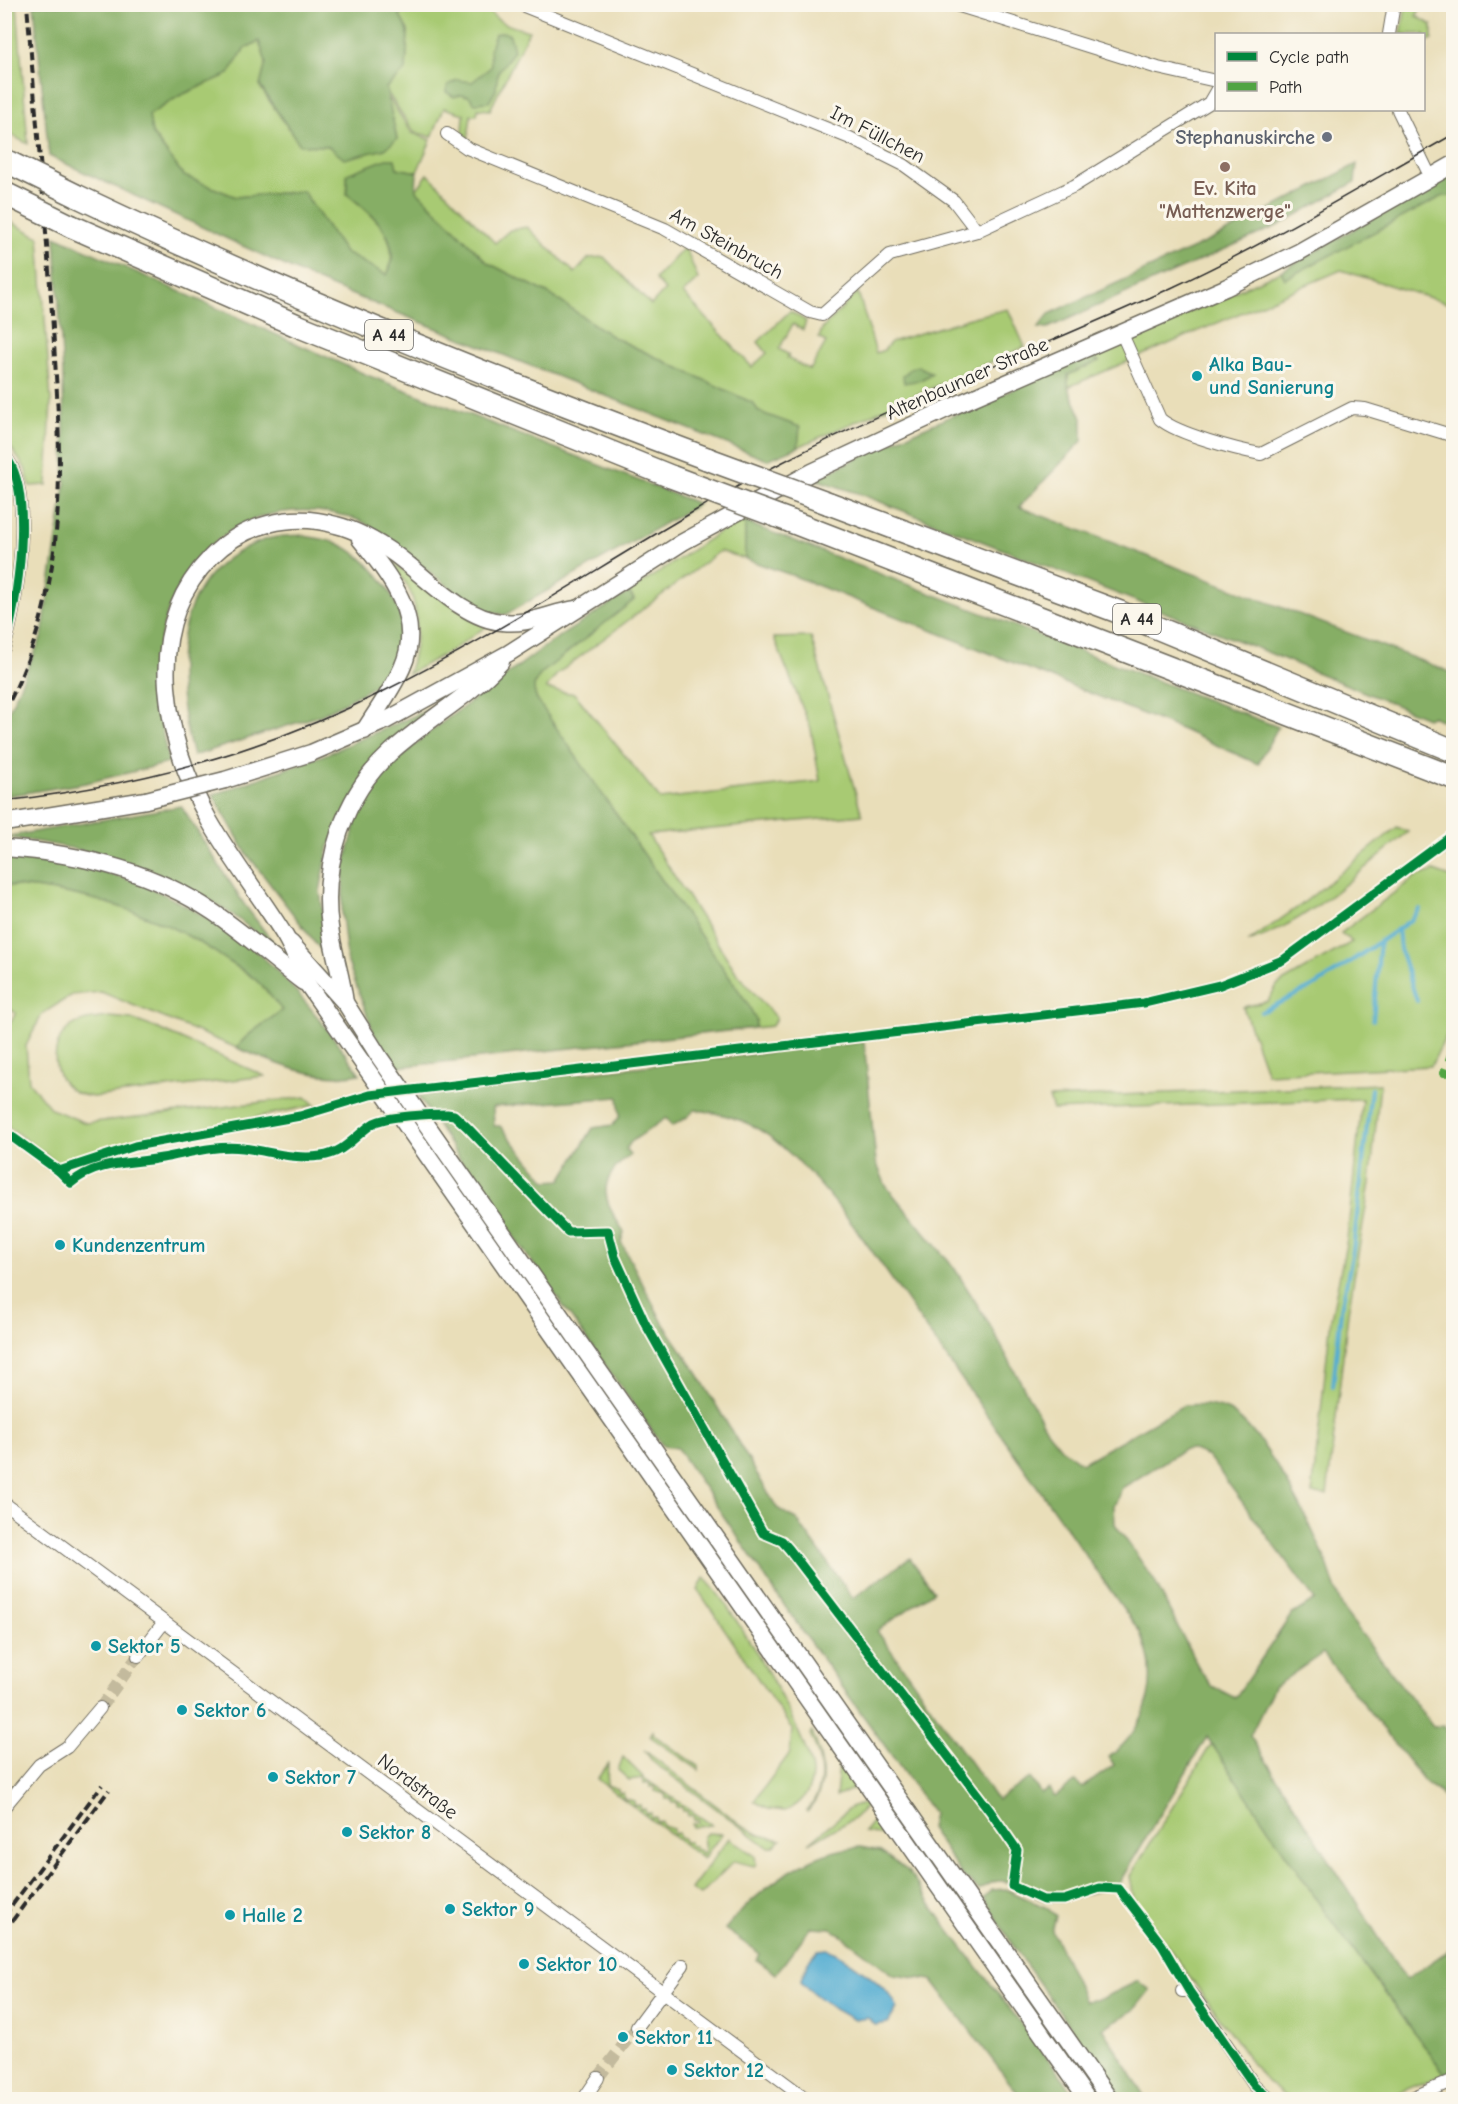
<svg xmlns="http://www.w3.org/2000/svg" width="1458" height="2104" font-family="'Comic Neue',sans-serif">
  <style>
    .green { fill: #a8ca73; stroke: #6a7a4f; stroke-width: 1.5 }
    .forest { fill: #86ae65; stroke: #586c48; stroke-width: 1.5; fill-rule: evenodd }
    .water { fill: #55add2; stroke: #406c7e; stroke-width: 1.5 }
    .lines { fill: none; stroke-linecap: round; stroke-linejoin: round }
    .stream { stroke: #55add2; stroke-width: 4 }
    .minor-tunnel { stroke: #c3ba9d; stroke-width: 12; stroke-dasharray: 12 6; stroke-linecap: butt }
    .minor-casing { stroke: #6e6a5d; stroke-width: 14 }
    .secondary-casing { stroke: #6e6a5d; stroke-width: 19 }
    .motorway-casing { stroke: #6e6a5d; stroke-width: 25 }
    .minor { stroke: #fff; stroke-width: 12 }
    .secondary { stroke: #fff; stroke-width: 16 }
    .motorway { stroke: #fff; stroke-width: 22 }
    .tram { stroke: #2b2b2b; stroke-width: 1.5 }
    .rail { stroke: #2b2b2b; stroke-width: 4; stroke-dasharray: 9 4.5; stroke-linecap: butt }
    .secondary-bridge-casing { stroke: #6e6a5d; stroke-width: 19; stroke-linecap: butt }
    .motorway-bridge-casing { stroke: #6e6a5d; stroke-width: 25; stroke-linecap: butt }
    .secondary-bridge { stroke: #fff; stroke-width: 16 }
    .motorway-bridge { stroke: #fff; stroke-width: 22 }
    .quiet { stroke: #51a443; stroke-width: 8; stroke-dasharray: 15 8; stroke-linecap: butt }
    .cycleway-casing { stroke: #fbf7ec; stroke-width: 13 }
    .cycleway { stroke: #00873e; stroke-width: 9 }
    .worship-dot { fill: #6b7280; stroke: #fbf7ec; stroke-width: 2 }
    .education-dot { fill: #8d6e63; stroke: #fbf7ec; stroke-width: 2 }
    .culture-dot { fill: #0f9aa8; stroke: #fbf7ec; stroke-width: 2 }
    .labels { text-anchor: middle; stroke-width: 6; stroke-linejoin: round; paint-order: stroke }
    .shield { fill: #fbf7ec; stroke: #696865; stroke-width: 1.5 }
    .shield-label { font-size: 18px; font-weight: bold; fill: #2b2b2b }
    .street-label { font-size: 20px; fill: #2b2b2b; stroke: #fbf7ec }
    .worship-label { font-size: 20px; font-weight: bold; fill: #5b616d; stroke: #fbf7ec; text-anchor: end }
    .education-label { font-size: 20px; font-weight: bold; fill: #785e54; stroke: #fbf7ec }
    .culture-label { font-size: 20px; font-weight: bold; fill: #0d838f; stroke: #fbf7ec; text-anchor: start }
  </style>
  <rect width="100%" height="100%" fill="#fbf7ec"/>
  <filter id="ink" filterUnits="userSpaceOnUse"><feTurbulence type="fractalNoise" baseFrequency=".0167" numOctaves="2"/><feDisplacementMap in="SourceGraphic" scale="12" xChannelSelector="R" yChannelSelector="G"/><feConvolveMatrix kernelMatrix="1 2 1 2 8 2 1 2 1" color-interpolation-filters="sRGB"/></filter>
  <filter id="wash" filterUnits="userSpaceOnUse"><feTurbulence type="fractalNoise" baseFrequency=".008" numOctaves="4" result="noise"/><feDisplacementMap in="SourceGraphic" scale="24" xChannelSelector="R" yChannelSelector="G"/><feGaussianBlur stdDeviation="1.35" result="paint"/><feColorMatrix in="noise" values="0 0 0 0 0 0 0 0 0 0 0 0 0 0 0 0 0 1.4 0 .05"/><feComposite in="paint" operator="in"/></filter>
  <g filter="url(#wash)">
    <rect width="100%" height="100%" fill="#e9deb9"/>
    <g class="green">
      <polygon points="4,5 17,5 28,144 5,132"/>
      <path d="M403,5H486C494,23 511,26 529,31L490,110L478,109L477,115H471L468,139L463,133L464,114L444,108L432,137L414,132L387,92L386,88L406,70L408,31L400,16Z"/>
      <polygon points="1406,5 1423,5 1416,16 1432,25 1432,40 1424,42 1424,34 1401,34"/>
      <path d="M259,41L266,62L260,87L300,145L328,146L397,139L386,94L412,133L431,140L417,172L396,168L347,194C373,216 403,237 387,275L345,253L303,191L236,197L184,176L152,133L148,115L179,96L229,74L244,49Z"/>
      <polygon points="428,174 495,243 510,230 527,227 575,273 589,258 604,257 651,305 665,290 655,279 683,249 687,251 698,279 683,293 752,367 767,353 758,342 790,311 806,321 803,330 793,324 779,349 789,355 787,358 810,370 826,342 819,338 822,329 858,292 876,353 884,350 891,342 977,316 1008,309 1025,347 798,447 799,427 759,412 753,403 613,337 549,294 488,263 416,190"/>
      <polygon points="1443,196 1453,196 1453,305 1341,270 1068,387 1068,375 1098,361 1091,356 1281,271 1285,278"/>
      <polygon points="5,219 39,237 51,402 47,485 30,486 25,468 5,439"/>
      <path d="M745,522V559L720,551L557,674L546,689L575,694L660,799L820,781L811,729L774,638L811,637L862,815L648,835L736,972L776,1018L772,1026L755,1028L756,1020L537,700C532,688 533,682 543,672L634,599L629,592L733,523Z"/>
      <path d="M382,556L487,626L452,650L408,674C417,647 422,612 407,585C401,575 390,565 382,556Z"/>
      <path d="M1397,827L1408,832C1358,872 1310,922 1248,942L1301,905Z"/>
      <polygon points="1434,871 1453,878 1453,1022 1431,1066 1267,1074 1243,1007 1268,1001 1277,985 1352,942 1341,933 1415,877"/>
      <path d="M4,885C86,891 161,913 228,961C238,968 250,974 258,982C267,991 274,1001 282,1010C268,1022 245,1034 237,1048L101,992L72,995L42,1014L26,1046L29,1082L51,1109L86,1123L306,1097L315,1105L115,1147L61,1166L5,1124V1030L16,1013L5,1006Z"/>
      <path d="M109,1017L131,1019L156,1028L265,1076L93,1097C88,1096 80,1095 75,1092C51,1080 49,1044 69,1028C79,1019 97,1019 109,1017Z"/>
      <polygon points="1380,1084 1370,1183 1348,1313 1327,1495 1312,1494 1331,1318 1347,1239 1362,1099 1053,1110 1049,1098"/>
      <path d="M704,1578C730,1601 811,1740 812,1773C812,1791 801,1805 785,1811L768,1809L754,1801L790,1753L792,1729L698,1590Z"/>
      <polygon points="653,1731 654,1735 699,1767 699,1770 655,1740 650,1736"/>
      <path d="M812,1732C824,1760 829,1788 807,1812L806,1811C828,1789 822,1759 810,1734Z"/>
      <polygon points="1212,1743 1325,1912 1445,2074 1382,2099 1288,2099 1264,2079 1134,1900 1130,1876"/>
      <polygon points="644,1750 743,1826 760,1835 781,1840 773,1847 768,1847 653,1762"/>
      <polygon points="623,1757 644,1778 712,1825 693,1827 692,1824 699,1823 698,1819 694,1820 693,1815 688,1815 687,1811 683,1811 682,1807 677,1807 677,1803 672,1803 671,1799 666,1799 665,1794 655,1791 654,1786 650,1787 649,1782 644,1783 643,1778 629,1780 618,1770"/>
      <polygon points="608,1764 607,1785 618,1789 619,1793 623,1793 624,1798 634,1801 635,1806 640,1805 641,1810 645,1809 646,1814 651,1813 651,1818 656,1817 657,1822 662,1822 663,1826 673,1829 673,1834 678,1833 679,1838 683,1838 684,1842 689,1842 690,1846 695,1846 695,1850 700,1850 701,1854 705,1851 703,1837 707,1833 722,1834 703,1859 597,1779"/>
      <polygon points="839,1765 859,1786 836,1797"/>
      <polygon points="869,1802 856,1817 809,1843 850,1808"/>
      <polygon points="880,1813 896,1837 864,1832"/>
      <polygon points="729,1838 755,1856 756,1864 754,1866 734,1861 700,1895 691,1889"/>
    </g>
    <g class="forest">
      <path d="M34,5H403L400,16L408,31L406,70L386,88L397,139L385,149L344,159L328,146L300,145L260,86L266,62L259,41L244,49L229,74L179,96L149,115L152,134L184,176L236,197L303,191L345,253L387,275C405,239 372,214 347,194V174L386,159H395L397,168L417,172L416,190L488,263L549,294L613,337L753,403L759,412L800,427L798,447L767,460L320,282L49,156Z"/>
      <polygon points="503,32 510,35 514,51 498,72 496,90 489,102 474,103 469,96 461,95 454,97 446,92 448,85 457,80 472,82 491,67 490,48 495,34"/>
      <polygon points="1357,164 1355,182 1277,226 1048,328 1038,328 1049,314 1211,240"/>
      <polygon points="1453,172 1453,196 1443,196 1285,279 1281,271"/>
      <path d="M55,236L367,375L699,504L505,615C497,613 486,613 478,609C470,605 461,596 453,590C433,574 412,559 392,543C382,535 370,524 358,520C249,483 162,559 157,669C155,700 162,733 169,763L86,783L5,796L4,722L42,636L65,486L63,375Z"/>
      <polygon points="1091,356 1099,361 1068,375 1068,387 1082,418 1082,441 1019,507 1453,673 1453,726 1432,716 1427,718 1262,650 860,494 815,479 882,446"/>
      <polygon points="918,366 932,373 921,380 904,383 903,376 910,369"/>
      <polygon points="745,522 1278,727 1258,764 1183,730 794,576 745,559"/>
      <path d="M301,535C312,538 326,539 337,543C368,557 395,589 402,623C406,641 397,660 391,677L321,715L193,756C170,673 169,573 264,540C275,536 289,536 301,535Z"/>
      <path d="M629,592L634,600L543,672C533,682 532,688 537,700L748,1004L756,1020L755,1028L398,1067L375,1036L347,960L342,914L344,868L356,821L378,778L427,734L551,642Z"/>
      <polygon points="432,708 407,728 329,846 320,891 330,962 247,854 213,795 324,755"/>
      <path d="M181,806L244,904L284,957C268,943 251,928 234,916C164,866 88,848 5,837Z"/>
      <path d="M4,856C91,864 145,877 219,926C231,935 245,942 257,952C296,986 330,1032 360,1074C317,1082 277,1064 237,1048C245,1034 268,1022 282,1010C274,1001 267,990 258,982C250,974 238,967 228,961C161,913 86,891 5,885Z"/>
      <path d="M864,1042L876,1162L886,1186L955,1269L988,1322L1048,1432L1061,1448L1082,1463L1184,1405C1198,1404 1216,1404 1229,1411C1265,1432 1307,1517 1324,1556C1332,1575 1335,1594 1345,1612L1433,1727L1444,1726L1453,1741V1810L1440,1793L1425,1782L1323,1653L1274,1687L1250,1736L1406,1980L1453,1947V2070L1445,2074L1325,1912L1207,1737L1116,1888C1093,1888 1063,1906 1043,1900C1019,1892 1006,1868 979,1890L961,1874L930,1828L933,1813L795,1621L677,1448L663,1446L472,1178L418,1096L572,1074ZM618,1097L620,1116L613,1125L593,1128L561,1180L546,1181L500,1126H494L493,1107ZM695,1110C724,1113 751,1121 774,1140C832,1186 884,1269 927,1330C998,1430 1068,1531 1139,1631C1162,1676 1149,1727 1109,1757L1114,1765L1082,1788L1076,1781L1055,1797L1049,1789L1041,1794L1030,1778L997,1800L877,1631L934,1591L910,1558L853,1598L797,1520L777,1508L696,1371L663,1323L621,1242L624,1232C603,1200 595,1181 630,1155L626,1149L631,1142L666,1118L672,1126L686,1118ZM1191,1449L1208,1456L1315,1600L1291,1615L1235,1698L1212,1686L1201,1672L1154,1580L1115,1524L1114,1506L1122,1488L1183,1450Z"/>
      <path d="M861,1847L879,1851L908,1871L946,1926L1079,2099H1022L932,1980L894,1975L831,1928L811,1927L776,1974L757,1960L760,1954L725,1929C758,1890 807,1850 861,1847Z"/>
      <polygon points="1006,1889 1047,1908 1056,1916 1052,1931 1085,2001 1101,1999 1138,1981 1150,1990 1134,2010 1103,2028 1146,2099 1122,2099 1015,1949 984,1898 991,1890"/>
    </g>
    <path class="water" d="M827,1949C844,1956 894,1990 897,2008L888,2023L875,2025L868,2018L854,2020L831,2007L802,1984L801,1980L808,1962L818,1950Z"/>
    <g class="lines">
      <g class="stream">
        <polyline points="1446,855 1450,843"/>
        <polyline points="1398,929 1400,949 1417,1001"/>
        <polyline points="1261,1012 1318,984 1411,920 1420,909"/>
        <polyline points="1373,1020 1380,940"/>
        <polyline points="1333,1386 1341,1310 1353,1251 1371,1089"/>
      </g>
    </g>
  </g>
  <g filter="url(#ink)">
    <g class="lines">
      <g class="minor-tunnel">
        <polyline points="100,1708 138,1656"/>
        <polyline points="598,2078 637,2027"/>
      </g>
      <g class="minor-casing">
        <g id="minor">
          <polyline points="519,4 850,138 904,165 954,201 977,231"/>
          <polyline points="953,4 1158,68 1216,81"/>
          <polyline points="1389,34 1394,4"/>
          <polyline points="1398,110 1431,178"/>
          <polyline points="447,134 467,148 665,229 810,312 822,315 890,255 977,231 1074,186 1209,103 1216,91"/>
          <path d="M1122,334L1160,419C1177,434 1238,450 1261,454L1352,408L1365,409L1454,436"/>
          <path d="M4,455C36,489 17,606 4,648"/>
          <polyline points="4,1503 808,2100"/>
          <polyline points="138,1656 164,1622"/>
          <polyline points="4,1807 39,1765 67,1747 100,1708"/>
          <polyline points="1182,1991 1189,1991 1197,2001 1254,2085 1271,2100"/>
          <polyline points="637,2027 683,1965"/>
          <polyline points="583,2100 598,2078"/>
          <polyline points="1407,2100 1454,2080"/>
        </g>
      </g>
      <g class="secondary-casing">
        <g id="secondary">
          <path d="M360,539C389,575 425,618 402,668C392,690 377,710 364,731"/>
          <path d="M576,609C550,613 529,625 502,622C464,619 426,577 396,555C379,543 356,530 336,525C292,512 243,524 211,557C139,630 166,743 210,822C233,862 261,897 285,936C294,951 300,969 308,985L1088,2100"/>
          <polyline points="225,780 311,753 385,721 509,653 683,542 812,472 949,408 1225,288 1299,252 1454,164"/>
          <polyline points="4,823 146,800"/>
          <path d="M4,848C77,853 151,870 213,912C244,933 273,959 303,982"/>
          <polyline points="291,943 346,1004 380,1058 1110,2100"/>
          <path d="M345,1003C342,977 333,952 330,927C321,865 344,794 391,752C426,720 469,697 501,662"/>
        </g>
      </g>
      <g class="motorway-casing">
        <g id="motorway">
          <path d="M77,196C283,294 494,379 708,459"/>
          <polyline points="71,226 296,325 672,477"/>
          <polyline points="828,503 1119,612 1454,751"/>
          <polyline points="790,521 1454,778"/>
        </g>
      </g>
      <use href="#minor" class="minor"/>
      <use href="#secondary" class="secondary"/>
      <use href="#motorway" class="motorway"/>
      <path class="tram" d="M4,801C135,786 265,751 382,692C520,624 645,534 781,463C907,398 1041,348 1171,288C1268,243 1360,187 1454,134"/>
      <g class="rail">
        <path d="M4,712C73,583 61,453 52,313C45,210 35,107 27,4"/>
        <polyline points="4,1916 102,1785"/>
        <polyline points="4,1932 109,1790"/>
      </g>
      <g class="secondary-bridge-casing">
        <polyline id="secondary-bridge" points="146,800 225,780"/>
      </g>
      <g class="motorway-bridge-casing">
        <g id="motorway-bridge">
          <polyline points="4,160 77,196"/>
          <polyline points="4,193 71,226"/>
          <polyline points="708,459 828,503"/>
          <polyline points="672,477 790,521"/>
        </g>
      </g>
      <use href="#secondary-bridge" class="secondary-bridge"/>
      <use href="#motorway-bridge" class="motorway-bridge"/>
      <polyline class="quiet" points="1454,1047 1444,1073 1454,1072"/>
      <g class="cycleway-casing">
        <g id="cycleway">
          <path d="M4,455C36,489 17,606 4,648"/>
          <path d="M4,1131L59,1171L71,1183C97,1161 130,1164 162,1158C190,1153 214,1145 243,1148C269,1151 294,1160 321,1156C345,1153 355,1135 374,1123C387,1116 431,1114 447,1114L454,1115L467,1127L568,1232L608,1231L615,1257L645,1323L763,1533L782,1541L789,1549L990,1811L1017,1850L1012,1886L1043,1900H1064L1100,1888L1119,1889L1162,1945L1189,1991L1254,2085L1271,2100"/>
          <polyline points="59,1171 135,1146 300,1116 370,1095 1144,1003 1220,985 1283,960 1454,834"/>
        </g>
      </g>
      <use href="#cycleway" class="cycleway"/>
    </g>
  </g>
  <circle class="worship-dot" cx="1327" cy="137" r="6"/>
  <circle class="education-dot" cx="1225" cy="167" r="6"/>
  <g class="culture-dot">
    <circle cx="1197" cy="376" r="6"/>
    <circle cx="60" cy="1245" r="6"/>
    <circle cx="96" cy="1646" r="6"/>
    <circle cx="182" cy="1710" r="6"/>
    <circle cx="273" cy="1777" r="6"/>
    <circle cx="347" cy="1832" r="6"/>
    <circle cx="450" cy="1909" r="6"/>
    <circle cx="230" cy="1915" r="6"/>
    <circle cx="524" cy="1964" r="6"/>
    <circle cx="623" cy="2037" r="6"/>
    <circle cx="672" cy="2070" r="6"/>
  </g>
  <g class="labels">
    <g class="shield">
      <rect x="365" y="320" width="48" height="30" rx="4.5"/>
      <rect x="1113" y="604" width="48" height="30" rx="4.5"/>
    </g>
    <g class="shield-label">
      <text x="389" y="341">A 44</text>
      <text x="1137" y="625">A 44</text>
    </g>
    <g class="street-label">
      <text transform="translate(878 134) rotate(27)" y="7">Im Füllchen</text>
      <text transform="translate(727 243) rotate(29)" y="7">Am Steinbruch</text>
      <text transform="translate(967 378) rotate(-24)" y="7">Altenbaunaer Straße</text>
      <text transform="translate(418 1786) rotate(37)" y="7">Nordstraße</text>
    </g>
    <g class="worship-label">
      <text x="1315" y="144">Stephanuskirche</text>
    </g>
    <g class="education-label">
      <text x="1225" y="195">Ev. Kita<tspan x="1225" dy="23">"Mattenzwerge"</tspan></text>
    </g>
    <g class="culture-label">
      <text x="1209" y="371">Alka Bau-<tspan x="1209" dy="23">und Sanierung</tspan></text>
      <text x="72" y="1252">Kundenzentrum</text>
      <text x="108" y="1653">Sektor 5</text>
      <text x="194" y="1717">Sektor 6</text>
      <text x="285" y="1784">Sektor 7</text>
      <text x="359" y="1839">Sektor 8</text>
      <text x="462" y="1916">Sektor 9</text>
      <text x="242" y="1922">Halle 2</text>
      <text x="536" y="1971">Sektor 10</text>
      <text x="635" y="2044">Sektor 11</text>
      <text x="684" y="2077">Sektor 12</text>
    </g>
  </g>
  <rect width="1458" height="2104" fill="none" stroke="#fbf7ec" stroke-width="24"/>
  <rect x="1215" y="33" width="210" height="78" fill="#fbf7ec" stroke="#a8a59f" stroke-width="1.5"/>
  <rect x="1227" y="52" width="30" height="9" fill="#00873e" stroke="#a8a59f" stroke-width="1.5"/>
  <text x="1269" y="63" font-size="18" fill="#2b2b2b">Cycle path</text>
  <rect x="1227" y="82" width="30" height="9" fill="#51a443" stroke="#a8a59f" stroke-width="1.5"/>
  <text x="1269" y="93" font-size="18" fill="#2b2b2b">Path</text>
</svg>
